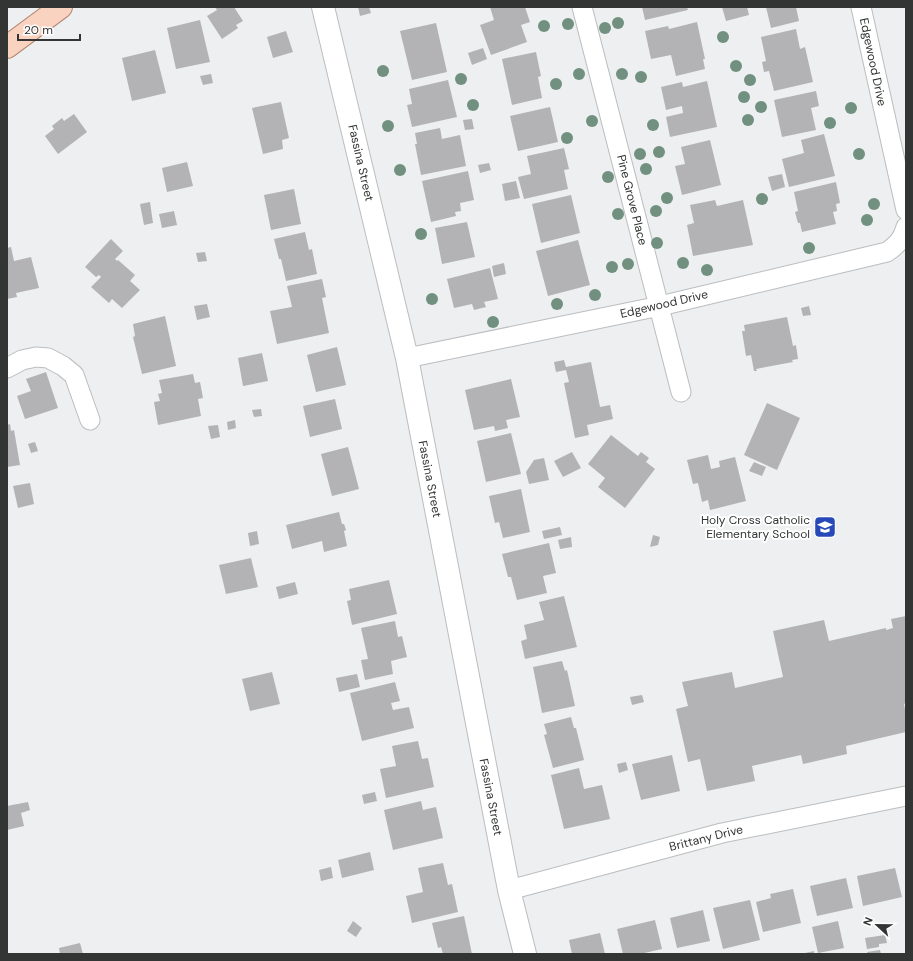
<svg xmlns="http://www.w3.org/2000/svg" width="913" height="961" font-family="'DM Sans',sans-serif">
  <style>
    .building { fill: #b3b3b5 }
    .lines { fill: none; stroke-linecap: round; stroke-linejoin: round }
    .minor-casing { stroke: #bbbdbf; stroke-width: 21 }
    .tertiary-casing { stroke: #bbbdbf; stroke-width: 24 }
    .primary-casing { stroke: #b28874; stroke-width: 24 }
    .minor { stroke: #fff; stroke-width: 19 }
    .tertiary { stroke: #fff; stroke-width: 22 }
    .primary { stroke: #fad3c0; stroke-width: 22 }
    .tree { fill: #71907f }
    .labels { text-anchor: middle; stroke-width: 4; stroke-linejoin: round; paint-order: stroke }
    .street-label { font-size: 12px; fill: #333434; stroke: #fff }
    .poi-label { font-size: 12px; fill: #333434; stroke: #fff; text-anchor: end }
  </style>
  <rect width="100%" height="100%" fill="#edeff1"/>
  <g class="building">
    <polygon points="215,7 234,7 243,21 236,25 238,28 222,39 207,16 217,10"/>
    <polygon points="358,7 369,7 371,13 360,16"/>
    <polygon points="490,7 525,7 530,22 521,25 527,42 491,55 480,25 494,20"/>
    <polygon points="642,7 687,7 688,10 645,20"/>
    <polygon points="722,7 747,7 749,15 726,21"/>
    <polygon points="766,7 796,7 799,21 771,28"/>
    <polygon points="200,20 210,62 176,69 167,28"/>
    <polygon points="697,22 705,59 703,59 705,69 676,76 671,55 651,59 645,31 668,26 669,29"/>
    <polygon points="436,23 447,72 412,80 400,31"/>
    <polygon points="796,29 800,49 805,47 813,82 774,91 769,71 764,72 762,62 766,61 761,37"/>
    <polygon points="286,31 293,52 273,58 267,37"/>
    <polygon points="483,48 487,59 472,65 468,53"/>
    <polygon points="155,50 166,93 132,101 122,58"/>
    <polygon points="536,52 541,76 538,77 542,98 512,105 502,59"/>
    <polygon points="211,74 213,83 203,85 200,76"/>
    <polygon points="448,80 457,117 412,127 407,105 412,104 409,89"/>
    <polygon points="707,81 717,127 670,137 666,117 683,113 682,106 666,110 661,87 682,82 683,87"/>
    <polygon points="816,91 819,106 811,108 816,130 782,137 774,100"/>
    <polygon points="281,102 289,138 282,140 283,149 263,154 252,108"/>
    <polygon points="550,107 558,142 518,151 510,116"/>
    <polygon points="74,114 87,132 58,154 45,136 54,129 52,126 62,118 64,121"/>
    <polygon points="472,119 474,129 465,130 463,120"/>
    <polygon points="440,128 442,139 460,135 466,166 421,175 415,144 417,144 415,133"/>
    <polygon points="824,134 835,176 789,187 782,159 804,153 801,140"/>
    <polygon points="710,140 721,185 682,195 675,166 685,164 681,147"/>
    <polygon points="564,148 569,169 564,170 568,189 524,199 518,177 531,174 527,156"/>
    <polygon points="187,162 193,186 167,192 162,168"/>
    <polygon points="489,163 491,170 480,173 478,165"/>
    <polygon points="468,171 474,200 460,203 461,211 455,212 456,216 431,222 422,181"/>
    <polygon points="782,174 785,187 772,191 768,177"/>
    <polygon points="516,181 520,198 505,201 502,184"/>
    <polygon points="836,182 840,203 836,204 837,211 833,212 836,224 802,232 800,223 798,223 795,212 798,211 794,192"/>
    <polygon points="294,189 301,224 271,230 264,195"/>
    <polygon points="571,195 580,233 541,243 532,204"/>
    <polygon points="715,200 717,206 743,200 753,245 693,256 687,225 694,223 690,205"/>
    <polygon points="150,202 153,223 144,225 140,204"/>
    <polygon points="174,211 177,225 162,228 159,214"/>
    <polygon points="467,222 475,257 442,264 435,228"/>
    <polygon points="305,232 309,250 312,249 317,274 286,281 281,259 279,259 274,239"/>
    <polygon points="111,239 123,251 115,259 117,261 118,260 135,275 130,281 140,290 122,308 112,299 109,303 91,287 101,277 99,275 96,277 85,267"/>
    <polygon points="578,240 590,285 548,296 536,251"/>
    <polygon points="11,247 14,261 31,257 39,288 16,293 17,297 7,299 7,248"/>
    <polygon points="205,252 207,261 198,262 196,253"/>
    <polygon points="504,263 506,274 494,277 492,266"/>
    <polygon points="490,268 498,299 484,302 486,307 474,310 472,304 454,308 447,279"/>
    <polygon points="322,279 326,297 322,298 329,333 277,344 270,311 292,307 287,286"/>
    <polygon points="207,304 210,317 197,320 194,306"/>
    <polygon points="809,306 811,315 803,316 801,308"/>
    <polygon points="165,316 176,366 142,374 133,337 135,336 133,324"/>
    <polygon points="787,317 793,346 796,345 798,359 792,360 793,362 756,369 757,371 754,371 751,355 746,356 742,331 745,331 744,325"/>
    <polygon points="337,347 346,385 316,392 307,355"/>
    <polygon points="262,353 268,381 243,386 238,358"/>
    <polygon points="564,360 566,367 591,362 600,407 610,405 613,419 587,425 589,435 575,438 564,383 569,382 566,370 556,372 554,362"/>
    <polygon points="46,372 58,408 25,419 17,396 31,391 26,379"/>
    <polygon points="193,374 195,383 200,382 203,398 198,399 201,416 158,425 154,402 160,401 158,394 162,393 159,380"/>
    <polygon points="511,379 520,417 506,420 508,428 495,431 494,426 474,430 465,390"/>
    <polygon points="335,399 342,429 310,437 303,406"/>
    <polygon points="767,403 800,418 777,470 744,455"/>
    <polygon points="261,409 262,416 254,417 252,410"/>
    <polygon points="235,420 236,428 228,430 227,422"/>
    <polygon points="10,424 11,431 14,430 20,465 7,467 7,425"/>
    <polygon points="218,425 220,437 211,439 208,426"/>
    <polygon points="511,433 521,474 486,482 477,441"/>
    <polygon points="611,435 638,456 641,452 649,458 646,462 655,469 625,508 598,487 605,478 588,464"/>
    <polygon points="35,442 38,451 31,453 28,444"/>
    <polygon points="348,447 359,489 332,496 321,454"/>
    <polygon points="572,452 581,468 563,477 554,461"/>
    <polygon points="708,455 711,469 720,467 719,461 735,457 746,501 710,510 708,500 702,502 698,483 693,484 687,460"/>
    <polygon points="544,458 549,480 529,484 526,472 534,460"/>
    <polygon points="754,462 766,467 762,476 749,471"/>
    <polygon points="30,483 34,504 18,508 13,486"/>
    <polygon points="521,489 530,532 503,538 499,522 495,523 489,496"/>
    <polygon points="339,512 342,524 344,524 346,530 344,531 347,546 324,552 322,541 292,549 286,525"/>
    <polygon points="560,527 562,535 544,539 542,531"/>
    <polygon points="257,531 259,544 250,546 248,533"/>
    <polygon points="653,535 660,537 658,545 650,547"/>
    <polygon points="571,537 572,547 560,549 558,540"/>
    <polygon points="549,543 556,573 543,576 547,593 517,600 511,577 508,577 502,554"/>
    <polygon points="251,558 258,587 226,594 219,565"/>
    <polygon points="389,580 397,614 352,625 347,601 351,600 349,589"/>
    <polygon points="295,582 298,594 279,599 276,587"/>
    <polygon points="564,596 577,647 525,659 521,641 527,639 524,625 544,620 539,602"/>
    <polygon points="906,616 906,703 904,704 906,715 906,732 846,746 847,754 803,764 801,755 752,766 755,781 707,791 700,759 688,762 676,709 688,706 682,682 732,672 735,688 783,677 773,631 824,620 829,641 886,628 886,630 893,628 891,619"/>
    <polygon points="395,621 398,637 402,636 407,657 391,661 393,674 365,680 361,660 368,659 361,628"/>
    <polygon points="562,661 565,671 567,670 575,706 542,713 533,667"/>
    <polygon points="272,672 280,704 250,711 242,679"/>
    <polygon points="357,674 360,687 339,692 336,678"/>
    <polygon points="395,682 400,701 391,703 393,710 409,707 414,728 362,741 350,693"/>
    <polygon points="642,695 644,702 632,705 630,697"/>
    <polygon points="571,717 574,728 576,728 584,760 553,768 544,735 547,734 544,724"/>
    <polygon points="418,741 422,759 428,758 434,787 386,798 380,769 396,766 392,746"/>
    <polygon points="672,755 680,791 641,800 632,764"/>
    <polygon points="626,762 628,770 619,773 617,764"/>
    <polygon points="579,768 584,789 602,785 610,819 564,829 551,775"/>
    <polygon points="375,792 377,801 364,804 362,795"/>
    <polygon points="421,801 423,810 436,807 443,838 393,850 384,810"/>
    <polygon points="28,802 30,810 21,813 24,826 7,830 7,806"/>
    <polygon points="370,852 374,870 342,878 338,860"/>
    <polygon points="443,863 448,885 452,884 458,912 412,923 406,896 423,892 418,868"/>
    <polygon points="331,867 333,878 321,881 319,870"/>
    <polygon points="895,868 902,897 863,906 857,876"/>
    <polygon points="846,878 853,908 817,916 810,886"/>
    <polygon points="793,889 801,923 763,932 756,902 771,898 770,894"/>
    <polygon points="750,900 760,940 723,949 713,908"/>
    <polygon points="703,910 710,941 677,948 670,918"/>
    <polygon points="464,916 472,954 443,954 441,947 438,948 432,923"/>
    <polygon points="655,920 662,949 640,954 623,954 617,929"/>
    <polygon points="353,921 362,928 356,937 347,931"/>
    <polygon points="838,921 844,948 818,953 812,927"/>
    <polygon points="600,933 605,954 572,954 569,940"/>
    <polygon points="885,935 887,943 879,944 879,947 867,949 865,938"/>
    <polygon points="80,943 83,954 60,954 59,948"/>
    <polygon points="880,950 881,954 868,954 867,952"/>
    <polygon points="814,951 814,954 805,954 805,953"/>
  </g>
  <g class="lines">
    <g class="minor-casing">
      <g id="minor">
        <polyline points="582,7 681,392"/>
        <polyline points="861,7 906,210"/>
        <path d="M407,358L660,306L887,252C897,245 903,239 906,227"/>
        <polyline points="7,368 22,360 36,357 48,358 63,366 74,375 90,420"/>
        <polyline points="509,890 722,833 906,796"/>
      </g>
    </g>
    <g class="tertiary-casing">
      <polyline id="tertiary" points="323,7 407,358 509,890 525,954"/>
    </g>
    <g class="primary-casing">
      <polyline id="primary" points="7,47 61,7"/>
    </g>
    <use href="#minor" class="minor"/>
    <use href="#tertiary" class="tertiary"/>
    <use href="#primary" class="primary"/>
  </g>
  <g class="tree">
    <circle cx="618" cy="23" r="6"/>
    <circle cx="568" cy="24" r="6"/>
    <circle cx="544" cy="26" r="6"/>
    <circle cx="605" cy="28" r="6"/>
    <circle cx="723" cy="37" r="6"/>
    <circle cx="736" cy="66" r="6"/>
    <circle cx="383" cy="71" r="6"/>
    <circle cx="579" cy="74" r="6"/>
    <circle cx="622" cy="74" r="6"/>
    <circle cx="641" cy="77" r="6"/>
    <circle cx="461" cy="79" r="6"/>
    <circle cx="750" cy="80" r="6"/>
    <circle cx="556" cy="84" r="6"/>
    <circle cx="744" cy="97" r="6"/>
    <circle cx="473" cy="105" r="6"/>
    <circle cx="761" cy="107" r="6"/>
    <circle cx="851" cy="108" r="6"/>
    <circle cx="748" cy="120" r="6"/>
    <circle cx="592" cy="121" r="6"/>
    <circle cx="830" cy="123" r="6"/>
    <circle cx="653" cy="125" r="6"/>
    <circle cx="388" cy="126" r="6"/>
    <circle cx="567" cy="138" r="6"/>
    <circle cx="659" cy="152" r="6"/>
    <circle cx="640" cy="154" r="6"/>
    <circle cx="859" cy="154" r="6"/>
    <circle cx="646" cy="169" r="6"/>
    <circle cx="400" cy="170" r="6"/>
    <circle cx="608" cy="177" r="6"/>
    <circle cx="667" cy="198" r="6"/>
    <circle cx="762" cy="199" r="6"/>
    <circle cx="874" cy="204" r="6"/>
    <circle cx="656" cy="211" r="6"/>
    <circle cx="618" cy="214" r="6"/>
    <circle cx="867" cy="220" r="6"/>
    <circle cx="421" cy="234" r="6"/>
    <circle cx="657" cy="243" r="6"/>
    <circle cx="809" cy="248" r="6"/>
    <circle cx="683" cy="263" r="6"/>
    <circle cx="628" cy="264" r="6"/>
    <circle cx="612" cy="267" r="6"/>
    <circle cx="707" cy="270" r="6"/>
    <circle cx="595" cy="295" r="6"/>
    <circle cx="432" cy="299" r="6"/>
    <circle cx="557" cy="304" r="6"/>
    <circle cx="493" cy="322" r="6"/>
  </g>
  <defs>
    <g id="school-square" transform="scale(1.15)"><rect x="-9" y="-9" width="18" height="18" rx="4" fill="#2749b8" stroke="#fff"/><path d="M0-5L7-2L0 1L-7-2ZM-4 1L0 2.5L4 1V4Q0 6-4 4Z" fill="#fff"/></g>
  </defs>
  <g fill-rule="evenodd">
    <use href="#school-square" x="825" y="527"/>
  </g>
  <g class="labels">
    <g class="street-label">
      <text transform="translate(873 62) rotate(78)" y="4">Edgewood Drive</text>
      <text transform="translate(361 163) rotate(77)" y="4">Fassina Street</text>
      <text transform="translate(632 200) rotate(76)" y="4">Pine Grove Place</text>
      <text transform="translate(664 304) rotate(-13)" y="4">Edgewood Drive</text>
      <text transform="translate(430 479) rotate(79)" y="4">Fassina Street</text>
      <text transform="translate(491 797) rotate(79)" y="4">Fassina Street</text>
      <text transform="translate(706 838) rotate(-14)" y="4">Brittany Drive</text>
    </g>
    <g class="poi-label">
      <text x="810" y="524">Holy Cross Catholic<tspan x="810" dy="14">Elementary School</tspan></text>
    </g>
  </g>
  <rect width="913" height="961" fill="none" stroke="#333434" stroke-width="16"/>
  <g transform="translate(877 925) rotate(292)" stroke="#ffffff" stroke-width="3" paint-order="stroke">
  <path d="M0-3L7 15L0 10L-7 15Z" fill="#333434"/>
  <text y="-6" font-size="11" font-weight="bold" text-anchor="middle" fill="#333434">N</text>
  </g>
  <path d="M18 34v6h62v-6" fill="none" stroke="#333434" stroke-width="2"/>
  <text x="24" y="34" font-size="12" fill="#333434" stroke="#ffffff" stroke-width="3" paint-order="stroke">20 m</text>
</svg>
